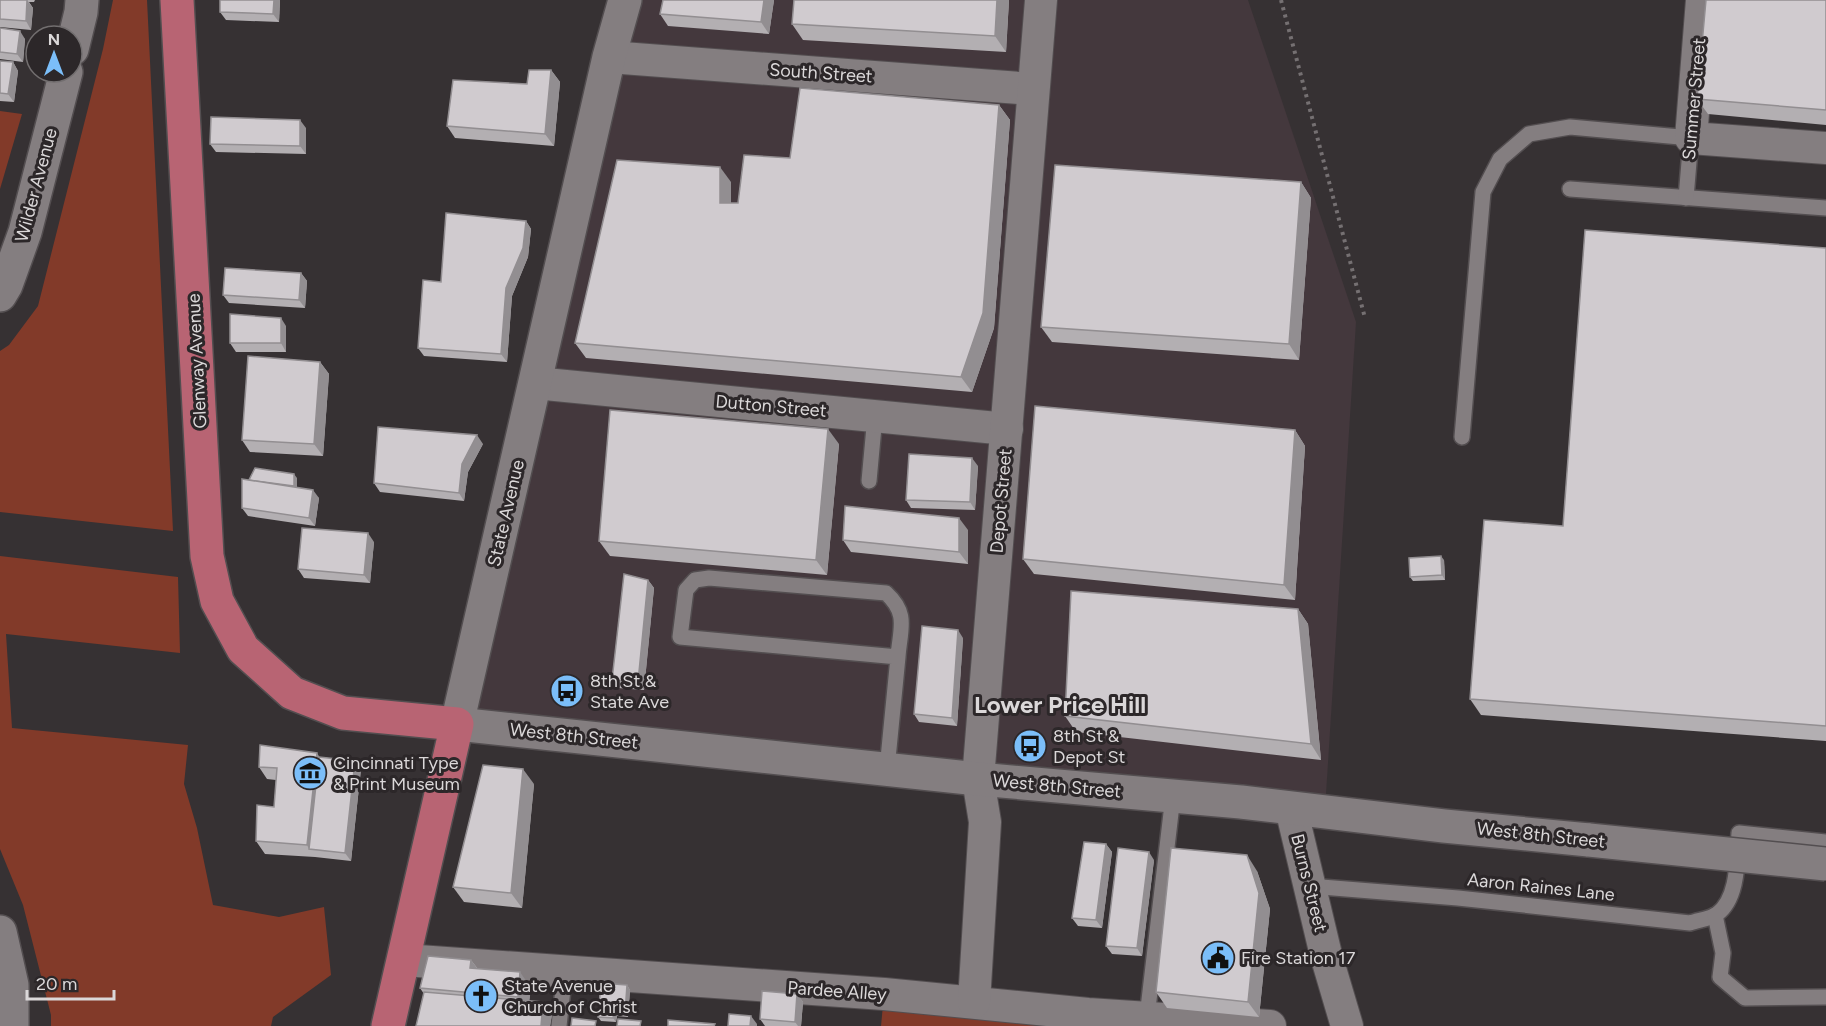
<svg xmlns="http://www.w3.org/2000/svg" width="1826" height="1026" font-family="Figtree,sans-serif">
  <style>
    .built { fill: #44383d }
    .green { fill: #823a29 }
    .lines { fill: none; stroke-linecap: round; stroke-linejoin: round }
    .lane-casing { stroke: #534e50; stroke-width: 18 }
    .street-casing { stroke: #534e50; stroke-width: 34 }
    .secondary-casing { stroke: #534e50; stroke-width: 36 }
    .primary-casing { stroke: #534e50; stroke-width: 36 }
    .path { stroke: #757072; stroke-width: 4; stroke-dasharray: 3 4.5; stroke-linecap: butt }
    .lane { stroke: #847e80; stroke-width: 15 }
    .street { stroke: #847e80; stroke-width: 32 }
    .secondary { stroke: #847e80; stroke-width: 33 }
    .primary { stroke: #b86473; stroke-width: 33 }
    .secondary-bridge-casing { stroke: #534e50; stroke-width: 36; stroke-linecap: butt }
    .secondary-bridge { stroke: #847e80; stroke-width: 33 }
    .wall { fill: #b3afb2 }
    .shaded-wall { fill: #928e91 }
    .building { fill: #d0cbcf; stroke: #928e91; stroke-width: 1.5 }
    .labels { text-anchor: middle; stroke-width: 6; stroke-linejoin: round; paint-order: stroke }
    .street-label { font-size: 18px; fill: #dbd8d9; stroke: #2c2729 }
    .poi-label { font-size: 18px; fill: #dbd8d9; stroke: #2c2729; text-anchor: start }
    .district-label { font-size: 24px; font-weight: bold; fill: #dbd8d9; stroke: #2c2729 }
  </style>
  <rect width="100%" height="100%" fill="#363133"/>
  <polygon class="built" points="625,0 1248,0 1356,322 1325,810 457,724"/>
  <g class="green">
    <polygon points="113,0 147,0 173,531 0,512 0,351 9,345 38,306 103,49"/>
    <polygon points="0,111 22,114 0,189"/>
    <polygon points="0,556 178,577 180,653 6,634 12,728 188,745 184,784 197,828 213,905 279,917 324,907 331,975 273,1017 271,1026 51,1026 51,1015 23,905 0,849"/>
    <polygon points="884,994 1057,1026 881,1026"/>
  </g>
  <g class="lines">
    <g class="lane-casing">
      <g id="lane">
        <polyline points="1570,189 1826,208"/>
        <polyline points="1462,437 1483,192 1500,159 1529,134 1570,127 1691,138 1686,198"/>
        <polyline points="869,481 875,416"/>
        <path d="M887,769L898,657L680,637L686,590L695,580L709,578L886,593C909,614 900,629 898,657"/>
        <path d="M1309,886L1458,898L1690,923C1698,920 1710,919 1717,914C1739,898 1737,858 1739,833L1826,842"/>
        <polyline points="1715,915 1723,953 1720,977 1745,998 1826,997"/>
        <polyline points="1147,1017 1173,796"/>
        <polyline points="559,1026 565,971"/>
      </g>
    </g>
    <g class="street-casing">
      <g id="street">
        <polyline points="1702,0 1691,138 1826,148"/>
        <polyline points="609,57 1033,89"/>
        <polyline points="535,383 1007,429"/>
        <polyline points="1291,808 1326,955 1347,1026"/>
        <polyline points="404,960 884,994 1088,1014 1270,1026"/>
        <polyline points="974,1002 985,822 978,779 1041,0"/>
      </g>
    </g>
    <g class="secondary-casing">
      <g id="secondary">
        <polyline points="625,0 609,57 457,724 978,779 1241,802 1444,826 1589,840"/>
        <polyline points="72,49 81,12 82,0"/>
        <polyline points="0,295 6,285 25,232 66,72"/>
        <polyline points="0,932 12,985 12,1026"/>
      </g>
    </g>
    <g class="primary-casing">
      <polyline id="primary" points="177,0 207,556 217,601 243,649 292,693 343,713 457,724 388,1026"/>
    </g>
    <polyline class="path" points="1281,0 1365,318"/>
    <use href="#lane" class="lane"/>
    <use href="#street" class="street"/>
    <use href="#secondary" class="secondary"/>
    <use href="#primary" class="primary"/>
    <g class="secondary-bridge-casing">
      <polyline id="secondary-bridge" points="1589,840 1826,864"/>
    </g>
    <use href="#secondary-bridge" class="secondary-bridge"/>
  </g>
  <g class="wall">
    <polygon points="0,0 35,0 34,2 29,2 33,8 31,30 0,27"/>
    <polygon points="280,0 279,22 226,20 220,12"/>
    <polygon points="663,0 774,0 769,34 668,26 660,14"/>
    <polygon points="1009,0 1006,52 803,40 792,24"/>
    <polygon points="1826,0 1826,125 1708,114 1697,99"/>
    <polygon points="0,28 25,39 23,62 0,59"/>
    <polygon points="0,61 13,62 18,71 14,102 0,101"/>
    <polygon points="551,70 560,82 554,146 455,138 447,126"/>
    <polygon points="999,105 1010,120 994,328 972,392 586,358 575,343 731,182 731,203 738,203 790,158"/>
    <polygon points="306,128 306,154 216,152 210,144"/>
    <polygon points="1301,182 1311,198 1299,360 1052,342 1041,327"/>
    <polygon points="526,221 531,229 528,257 512,296 507,362 424,356 418,348 441,282"/>
    <polygon points="1826,248 1826,741 1481,715 1470,699"/>
    <polygon points="301,273 307,281 305,308 229,303 223,295"/>
    <polygon points="286,326 286,352 236,352 230,343"/>
    <polygon points="320,362 329,374 323,456 250,452 242,440"/>
    <polygon points="1295,430 1305,446 1295,600 1034,574 1023,559"/>
    <polygon points="483,444 468,472 464,501 380,492 374,483"/>
    <polygon points="839,444 827,575 610,556 599,541"/>
    <polygon points="978,466 975,510 911,508 906,500"/>
    <polygon points="297,478 297,487 319,498 315,526 248,516 242,508 250,481"/>
    <polygon points="968,530 968,564 851,552 843,540"/>
    <polygon points="374,542 370,583 304,578 298,569"/>
    <polygon points="1444,560 1445,580 1413,581 1410,577"/>
    <polygon points="648,580 654,588 644,690 618,688 612,680"/>
    <polygon points="1298,609 1308,624 1321,760 1076,732 1065,716"/>
    <polygon points="963,638 957,726 919,722 914,714"/>
    <polygon points="319,757 355,761 361,769 351,861 315,857 265,854 256,841 274,807 276,780 267,779 259,767"/>
    <polygon points="534,784 522,908 464,902 453,887"/>
    <polygon points="1106,844 1112,852 1102,928 1078,926 1072,918"/>
    <polygon points="1154,860 1142,956 1112,954 1106,946"/>
    <polygon points="1257,871 1270,909 1259,1017 1167,1008 1156,992"/>
    <polygon points="471,960 478,969 531,988 529,1001 552,1014 550,1026 416,1026 424,994 420,988"/>
    <polygon points="627,985 630,990 628,1017 617,1016 616,1022 601,1021 598,1017"/>
    <polygon points="797,994 803,1002 801,1026 765,1026 760,1019"/>
  </g>
  <g class="shaded-wall">
    <polygon points="27,0 33,8 31,30 26,21"/>
    <polygon points="274,0 280,0 279,22 273,14"/>
    <polygon points="764,0 774,0 769,34 761,22"/>
    <polygon points="997,0 1009,0 1006,52 995,36"/>
    <polygon points="20,31 25,39 23,62 17,54"/>
    <polygon points="13,62 18,71 14,102 8,94"/>
    <polygon points="551,70 560,82 554,146 545,134"/>
    <polygon points="999,105 1010,120 994,328 972,392 961,377"/>
    <polygon points="300,120 306,128 306,154 300,146"/>
    <polygon points="720,167 731,182 731,218 720,203"/>
    <polygon points="1301,182 1311,198 1299,360 1289,344"/>
    <polygon points="526,221 531,229 528,257 512,296 507,362 501,354 506,288"/>
    <polygon points="301,273 307,281 305,308 299,300"/>
    <polygon points="281,318 286,326 286,352 281,343"/>
    <polygon points="320,362 329,374 323,456 314,444"/>
    <polygon points="828,429 839,444 827,575 816,560"/>
    <polygon points="1295,430 1305,446 1295,600 1284,585"/>
    <polygon points="477,435 483,444 468,472 464,501 459,493 462,464"/>
    <polygon points="972,458 978,466 975,510 970,502"/>
    <polygon points="294,474 297,478 297,490 294,486"/>
    <polygon points="313,490 319,498 315,526 309,518"/>
    <polygon points="959,518 968,530 968,564 959,552"/>
    <polygon points="368,533 374,542 370,583 364,575"/>
    <polygon points="1441,556 1444,560 1445,580 1442,575"/>
    <polygon points="648,580 654,588 644,690 638,682"/>
    <polygon points="1298,609 1308,624 1321,760 1311,744"/>
    <polygon points="958,630 963,638 957,726 952,718"/>
    <polygon points="317,753 325,766 309,849 307,845"/>
    <polygon points="355,761 361,769 351,861 345,853"/>
    <polygon points="523,769 534,784 522,908 511,893"/>
    <polygon points="1106,844 1112,852 1102,928 1096,920"/>
    <polygon points="1149,852 1154,860 1142,956 1137,948"/>
    <polygon points="1247,855 1257,871 1270,909 1259,1017 1248,1002"/>
    <polygon points="471,960 482,975 470,968"/>
    <polygon points="520,972 531,988 528,1012 518,997"/>
    <polygon points="627,985 630,990 628,1017 625,1013"/>
    <polygon points="797,994 803,1002 801,1026 798,1026 795,1022"/>
    <polygon points="543,1002 552,1014 550,1026 541,1026"/>
    <polygon points="614,1012 617,1016 616,1022 613,1018"/>
    <polygon points="751,1016 757,1024 757,1026 750,1026"/>
  </g>
  <g class="building">
    <polygon points="0,0 27,0 26,21 0,19"/>
    <polygon points="220,0 274,0 273,14 220,12"/>
    <polygon points="663,0 764,0 761,22 660,14"/>
    <polygon points="794,0 997,0 995,36 792,24"/>
    <polygon points="1706,0 1826,0 1826,110 1697,99"/>
    <polygon points="0,28 20,31 17,54 0,52"/>
    <polygon points="0,61 13,62 8,94 0,93"/>
    <polygon points="529,70 551,70 545,134 447,126 453,80 527,84"/>
    <polygon points="800,88 999,105 983,313 961,377 575,343 617,160 720,167 720,203 738,203 744,155 790,158"/>
    <polygon points="211,117 300,120 300,146 210,144"/>
    <polygon points="1055,165 1301,182 1289,344 1041,327"/>
    <polygon points="446,213 526,221 523,248 506,288 501,354 418,348 423,280 441,282"/>
    <polygon points="1585,230 1826,248 1826,726 1470,699 1484,520 1563,526"/>
    <polygon points="225,268 301,273 299,300 223,295"/>
    <polygon points="230,314 281,318 281,343 230,343"/>
    <polygon points="248,356 320,362 314,444 242,440"/>
    <polygon points="1035,406 1295,430 1284,585 1023,559"/>
    <polygon points="610,410 828,429 816,560 599,541"/>
    <polygon points="378,427 477,435 462,464 459,493 374,483"/>
    <polygon points="909,454 972,458 970,502 906,500"/>
    <polygon points="255,468 294,474 294,486 249,480"/>
    <polygon points="242,479 313,490 309,518 242,508"/>
    <polygon points="845,506 959,518 959,552 843,540"/>
    <polygon points="302,528 368,533 364,575 298,569"/>
    <polygon points="1441,556 1442,575 1410,577 1409,558"/>
    <polygon points="624,574 648,580 638,682 612,680"/>
    <polygon points="1071,591 1298,609 1311,744 1065,716"/>
    <polygon points="922,626 958,630 952,718 914,714"/>
    <polygon points="260,745 317,753 307,845 256,841 257,805 274,807 277,768 259,767"/>
    <polygon points="319,757 355,761 345,853 309,849"/>
    <polygon points="483,765 523,769 511,893 453,887"/>
    <polygon points="1084,842 1106,844 1096,920 1072,918"/>
    <polygon points="1118,848 1149,852 1137,948 1106,946"/>
    <polygon points="1171,848 1247,855 1259,893 1248,1002 1156,992"/>
    <polygon points="428,956 471,960 470,968 520,972 518,997 420,988"/>
    <polygon points="601,983 627,985 625,1013 614,1012 613,1018 598,1017"/>
    <polygon points="762,991 797,994 795,1022 760,1019"/>
    <polygon points="424,992 543,1002 541,1026 416,1026"/>
    <polygon points="729,1014 751,1016 750,1026 728,1026"/>
    <polygon points="572,1018 596,1021 595,1026 571,1026"/>
    <polygon points="618,1019 641,1021 640,1026 617,1026"/>
    <polygon points="668,1020 715,1024 714,1026 668,1026"/>
  </g>
  <defs>
    <g id="bus-disc" transform="scale(1.725)"><circle r="9.5" fill="#7bbef9" stroke="#2c2729"/><path d="M-5-6H5V4H4V6H2V4H-2V6H-4V4H-5ZM-3.5-4V0h7V-4ZM-3.5 1.2v1.5H-2V1.2ZM2 1.2v1.5H3.5V1.2Z" fill="#111"/></g>
    <g id="museum-disc" transform="scale(1.725)"><circle r="9.5" fill="#7bbef9" stroke="#2c2729"/><path d="M0-6L6-3V-2H-6V-3ZM-5-1h2V3h-2ZM-1-1h2V3h-2ZM3-1h2V3H3ZM-6 4H6V6H-6Z" fill="#111"/></g>
    <g id="civic-disc" transform="scale(1.725)"><circle r="9.5" fill="#7bbef9" stroke="#2c2729"/><path d="M-.6-6.5H3V-4.5H.6V-3L4-1V1h2V6H-6V1h2V-1L-.6-3ZM-1.2 2.5V6h2.4V2.5Z" fill="#111"/></g>
    <g id="church-disc" transform="scale(1.725)"><circle r="9.5" fill="#7bbef9" stroke="#2c2729"/><path d="M-1.2-6h2.4v3.5h3.3v2.4h-3.3V6h-2.4V-.1h-3.3v-2.4h3.3Z" fill="#111"/></g>
  </defs>
  <g fill-rule="evenodd">
    <use href="#bus-disc" x="567" y="691"/>
    <use href="#bus-disc" x="1030" y="746"/>
    <use href="#museum-disc" x="310" y="773"/>
    <use href="#civic-disc" x="1218" y="958"/>
    <use href="#church-disc" x="481" y="996"/>
  </g>
  <g class="labels">
    <g class="street-label">
      <text transform="translate(821 73) rotate(4)" y="6">South Street</text>
      <text transform="translate(1694 99) rotate(-85)" y="6">Summer Street</text>
      <text transform="translate(36 185) rotate(-75)" y="6">Wilder Avenue</text>
      <text transform="translate(197 361) rotate(-93)" y="6">Glenway Avenue</text>
      <text transform="translate(771 406) rotate(5)" y="6">Dutton Street</text>
      <text transform="translate(1001 501) rotate(-85)" y="6">Depot Street</text>
      <text transform="translate(506 513) rotate(-77)" y="6">State Avenue</text>
      <text transform="translate(574 736) rotate(6)" y="6">West 8th Street</text>
      <text transform="translate(1057 786) rotate(5)" y="6">West 8th Street</text>
      <text transform="translate(1541 835) rotate(6)" y="6">West 8th Street</text>
      <text transform="translate(1309 883) rotate(76)" y="6">Burns Street</text>
      <text transform="translate(1541 887) rotate(6)" y="6">Aaron Raines Lane</text>
      <text transform="translate(837 991) rotate(4)" y="6">Pardee Alley</text>
    </g>
    <g class="poi-label">
      <text x="590" y="687">8th St &amp;<tspan x="590" dy="21">State Ave</tspan></text>
      <text x="1053" y="742">8th St &amp;<tspan x="1053" dy="21">Depot St</tspan></text>
      <text x="333" y="769">Cincinnati Type<tspan x="333" dy="21">&amp; Print Museum</tspan></text>
      <text x="1241" y="964">Fire Station 17</text>
      <text x="504" y="992">State Avenue<tspan x="504" dy="21">Church of Christ</tspan></text>
    </g>
    <g class="district-label">
      <text x="1060" y="713">Lower Price Hill</text>
    </g>
  </g>
  <g transform="translate(54 54)"><circle r="28" fill="#2c2729" stroke="#726e6f" stroke-width="1.5"/>
  <path d="M0-4.5L10 22L0 15L-10 22Z" fill="#7bbef9"/>
  <text y="-9" font-size="16" font-weight="bold" text-anchor="middle" fill="#dbd8d9">N</text>
  </g>
  <path d="M27 990v9h87v-9" fill="none" stroke="#dbd8d9" stroke-width="3"/>
  <text x="36" y="990" font-size="18" fill="#dbd8d9" stroke="#2c2729" stroke-width="4.5" paint-order="stroke">20 m</text>
</svg>
